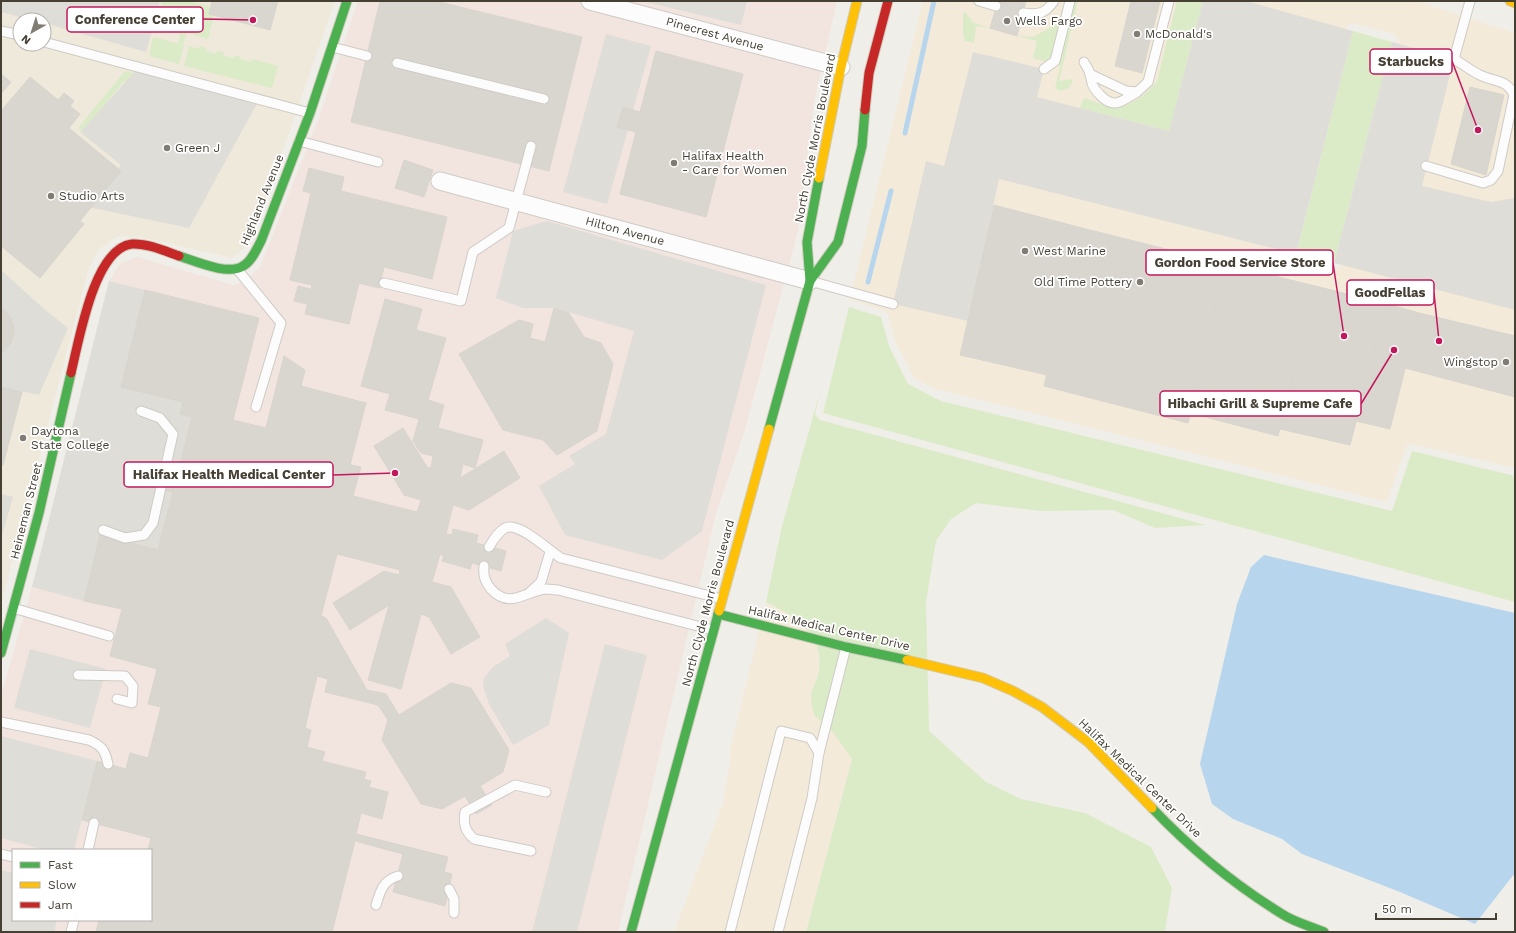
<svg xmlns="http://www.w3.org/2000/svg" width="1516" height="933" font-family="'Work Sans',sans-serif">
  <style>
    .commercial { fill: #f3eada; fill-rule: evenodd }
    .education { fill: #eee9da; fill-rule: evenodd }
    .medical { fill: #f2e4df; fill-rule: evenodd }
    .green { fill: #dbebc7 }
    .parking { fill: #dfddd8 }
    .water { fill: #b7d6ee }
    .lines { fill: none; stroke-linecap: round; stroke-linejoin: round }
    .stream { stroke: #b7d6ee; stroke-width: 5 }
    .building { fill: #d9d6d0; stroke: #d8d5ce }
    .lane-casing { stroke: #cecbc5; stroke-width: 11 }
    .street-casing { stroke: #cecbc5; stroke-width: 19 }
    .fast-casing { stroke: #cfcbbf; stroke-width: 11 }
    .slow-casing { stroke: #cfcbbf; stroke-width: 11 }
    .jam-casing { stroke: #cfcbbf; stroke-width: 11 }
    .lane { stroke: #fdfcfc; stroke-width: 9 }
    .street { stroke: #fdfcfc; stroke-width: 17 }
    .fast { stroke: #4caf50; stroke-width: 9 }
    .slow { stroke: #ffc107; stroke-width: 9 }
    .jam { stroke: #c62828; stroke-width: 9 }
    .poi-dot { fill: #817c73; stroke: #fff; stroke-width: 1.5 }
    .labels { text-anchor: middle; stroke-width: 3.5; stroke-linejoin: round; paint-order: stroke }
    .poi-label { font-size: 12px; fill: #453f34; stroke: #fff; text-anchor: start }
    .street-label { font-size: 12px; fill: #453f34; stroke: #fff }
    .leader { fill: none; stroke: #c2185b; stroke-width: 1.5 }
    .callout-dot { fill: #c2185b; stroke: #fff; stroke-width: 1.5 }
    .callout { fill: #fff; stroke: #c2185b; stroke-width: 1.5 }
    .callout-label { font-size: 13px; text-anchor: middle; font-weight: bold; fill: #453f34 }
  </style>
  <rect width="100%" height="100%" fill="#f0eee8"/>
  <g class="commercial">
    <path d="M923,1H1416L1515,33V468L1412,444L1407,445L1405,450L1387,502L933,388L914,378L896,343L887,312L850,299ZM1353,23L1394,34L1399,41L1341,264L1338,268L1333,271L1294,261L1289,255L1346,30L1348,25Z"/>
    <polygon points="766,602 791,614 811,633 818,649 819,670 811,696 814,715 832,731 852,759 806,932 674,932 723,803 730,761 730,751"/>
  </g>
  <path class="education" d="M1,1H335L254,233L242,250L233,258L140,237L118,236L98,250L88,271L1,604ZM20,20H44V44H20Z"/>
  <path class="medical" d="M358,1H837L814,102L798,231L744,433L716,513L618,932H1V696L32,587L109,281L121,263L137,257L233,285L246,281L260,267L319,118ZM13,850H151V920H13Z"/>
  <g class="green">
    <polygon points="162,1 190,1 211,7 214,15 208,39 187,33 183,44 178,43 180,33 155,26"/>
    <polygon points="1064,1 1078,1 1059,81 1071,79 1073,81 1069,88 1061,91 1055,89 1060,66 1033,58 1037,41 1017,36 1033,37 1059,23"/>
    <path d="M1177,1H1203L1169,131L1080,108L1084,98C1092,100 1104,106 1112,107C1128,109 1148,93 1157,81Z"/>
    <polygon points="965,12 974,23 990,28 976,26 974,43 965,41 963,34 963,14"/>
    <polygon points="1353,31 1392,42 1334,263 1296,254"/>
    <polygon points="153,37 184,45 179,64 149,56"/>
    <polygon points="189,46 199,49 200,46 206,48 206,51 216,54 217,51 224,52 223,55 234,58 235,55 241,57 240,59 251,62 252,59 278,66 272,88 184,66"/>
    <polygon points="125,71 142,75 136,89 124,81 83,131 78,128"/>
    <polygon points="849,307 881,317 889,346 908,384 941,401 1392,511 1412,451 1515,476 1515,602 823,413"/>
    <path d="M820,392L815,414L820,420L1206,525L1155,528L1113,510L1041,511L976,503L951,519L936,541L926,602L929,731L986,782L1021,799L1085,813L1151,847L1172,888L1165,932H806L852,759L832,731L814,715C813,709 811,703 811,697C811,688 818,679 819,670C824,633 795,616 766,602L782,526Z"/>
  </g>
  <g class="parking">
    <polygon points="1,1 160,1 146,52 44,23 44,20 31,20 1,12"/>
    <polygon points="642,1 747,1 741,25"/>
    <polygon points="1203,1 1246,1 1353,31 1296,254 999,179 968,321 893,304 926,161 944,166 973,52 1044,69 1037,97 1169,131"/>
    <polygon points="606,34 651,46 633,110 623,107 617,127 628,130 607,204 563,192"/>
    <polygon points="1392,42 1454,59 1422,186 1491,202 1515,198 1515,310 1334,263"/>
    <polygon points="140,66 260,98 189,228 88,207 121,165 80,132"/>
    <polygon points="547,221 766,285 702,531 662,560 565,535 539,486 575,464 569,456 606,434 634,331 554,308 523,308 496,298 513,231"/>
    <polygon points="1,270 44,309 68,328 39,395 1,387"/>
    <polygon points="109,281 145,290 121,386 183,402 180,414 192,417 158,550 100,536 84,601 32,587"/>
    <polygon points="1,494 13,497 1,539"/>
    <polygon points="546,618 569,633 549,725 513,745 489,704 483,687 484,678 493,667 510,656 505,644"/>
    <polygon points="605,644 647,655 577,932 532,932"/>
    <polygon points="30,649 106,669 90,728 14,708"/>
    <polygon points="1,736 97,761 74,850 45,850 1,838"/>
    <polygon points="1,870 13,873 13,920 57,920 54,932 1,932"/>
  </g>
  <polygon class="water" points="1264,555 1515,613 1515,873 1475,924 1400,892 1302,854 1282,839 1233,819 1212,804 1200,764 1237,604 1251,567"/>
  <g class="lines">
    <g class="stream">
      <polyline points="905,133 934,1"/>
      <polyline points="868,282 891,191"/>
    </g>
  </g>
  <g class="building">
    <polygon points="212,1 278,1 270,30 209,14"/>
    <polygon points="380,1 436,1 582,37 549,171 351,122"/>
    <polygon points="998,1 1026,1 1017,36 990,28"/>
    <polygon points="1131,1 1160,1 1142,73 1115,66"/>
    <polygon points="656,51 743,74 706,217 620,194 636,132 617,127 623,107 640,112"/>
    <polygon points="1,74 11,82 1,94"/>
    <polygon points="30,77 58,100 64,93 74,101 70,106 80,114 69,128 121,171 80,221 84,224 40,278 1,246 1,111"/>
    <polygon points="1470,87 1504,95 1486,175 1451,164"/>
    <polygon points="404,160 433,170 424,197 395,188"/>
    <polygon points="309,168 344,177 341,191 447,217 432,279 384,267 379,288 359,283 349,324 305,314 312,285 290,280 311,193 303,191"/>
    <polygon points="994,205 1082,228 1047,375 960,355"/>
    <polygon points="1082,228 1226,264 1188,423 1044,386"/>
    <polygon points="1226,264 1315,286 1278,436 1190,413"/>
    <polygon points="298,286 310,289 307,304 294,301"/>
    <polygon points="1315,286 1387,304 1350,445 1280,429"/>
    <polygon points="145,290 259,318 233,420 266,428 284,356 305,370 301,386 366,403 350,465 361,467 353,496 417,512 421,500 404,495 374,446 403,428 427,467 431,468 433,456 421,453 413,441 419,419 385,410 390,394 361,386 385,299 422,309 416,330 446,338 428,400 444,405 438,428 483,440 475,468 463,464 460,478 504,451 520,478 469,510 453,505 446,534 452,535 453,529 478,535 476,543 506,551 501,571 472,563 470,569 442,561 444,556 440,554 432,582 451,587 480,637 451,654 429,617 421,614 401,689 368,680 389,605 350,630 333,603 384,571 399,575 400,570 337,554 321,616 326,618 367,690 386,694 399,715 451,683 471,688 509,750 503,772 480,786 492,805 476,814 465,796 442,809 421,804 382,740 388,720 378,705 325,692 328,679 317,676 305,728 311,730 307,747 325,752 322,761 366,772 364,779 371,781 369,787 388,792 382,819 361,813 356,834 448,857 444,872 452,874 445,906 393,892 403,854 355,841 332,932 96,932 99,920 151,920 151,850 148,850 151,838 82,820 97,761 126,769 130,753 148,758 161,707 148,704 157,669 110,656 122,609 84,601 100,535 158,550 192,417 180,414 183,402 121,387"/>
    <polygon points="1387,304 1419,313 1390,429 1356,421"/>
    <polygon points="1,307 9,315 13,324 14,334 11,343 1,354"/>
    <polygon points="554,308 569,313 584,337 601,343 613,364 597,431 557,455 543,440 503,430 459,354 519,320 533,324 530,338 545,342"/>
    <polygon points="1419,313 1515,336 1515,397 1405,368"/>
    <polygon points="1,387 22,392 3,465 1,465"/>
    <polygon points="157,463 179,468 173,492 151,486"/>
  </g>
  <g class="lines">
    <g class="lane-casing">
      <g id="lane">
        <polyline points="979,1 996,6"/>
        <path d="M1023,13C1038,15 1045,14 1054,1"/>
        <polyline points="1,31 20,35"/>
        <polyline points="44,42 310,113"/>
        <polyline points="332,47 367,56"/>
        <path d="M1084,62C1090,72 1090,73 1092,83C1093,88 1097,92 1101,96C1115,110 1123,100 1137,92"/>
        <polyline points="397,63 544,99"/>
        <polyline points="1044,69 1055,61 1070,1"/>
        <polyline points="1092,75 1126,91 1137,92 1148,82 1169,1"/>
        <polyline points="299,141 378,162"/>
        <path d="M1426,166L1483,183L1491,180L1498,171L1514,95C1507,79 1494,82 1480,75C1471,71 1463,64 1454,59L1470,1"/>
        <polyline points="237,269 281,323 256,407"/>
        <polyline points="810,281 893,304"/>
        <polyline points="384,283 461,301 473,252 509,228 531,146"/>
        <polyline points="103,530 125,538 144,535 153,523 173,434 160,418 141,411"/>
        <path d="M489,547C493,540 498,532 505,528C519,521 549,551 561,558L722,599"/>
        <path d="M484,566C483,576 485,582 491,589C510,610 525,591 546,589C550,589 554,590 558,590L713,630"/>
        <polyline points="530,592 541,582 550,552"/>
        <polyline points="13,608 109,636"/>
        <polyline points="78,675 125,676 133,686 132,703 117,699"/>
        <path d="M1,722L89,740C102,746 105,750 108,764"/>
        <polyline points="819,753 846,647"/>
        <polyline points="88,850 94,823"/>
        <path d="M531,851L474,839C465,831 463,824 465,812L515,785L546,792"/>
        <polyline points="1,854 13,857"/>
        <polyline points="449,889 454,899 454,913"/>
        <path d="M376,905C380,892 383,880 398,876"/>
        <polyline points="71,932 74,920"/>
        <polyline points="730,932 781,731 810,738 819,753 812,798 778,932"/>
      </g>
    </g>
    <g class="street-casing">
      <g id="street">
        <polyline points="590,1 841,67"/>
        <polyline points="440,181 810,281"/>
      </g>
    </g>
    <g class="fast-casing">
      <g id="fast">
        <path d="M179,256C195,261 228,276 243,266C252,261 256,250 261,241L310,113L347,1"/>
        <polyline points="810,281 838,242 862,146 865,110"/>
        <polyline points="769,429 810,281 807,242 819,178"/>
        <polyline points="718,614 846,647 907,660"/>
        <polyline points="1,653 39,513 71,373"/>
        <path d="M1152,808C1190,848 1235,885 1282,914C1294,922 1310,926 1324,932"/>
        <polyline points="631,932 719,611"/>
      </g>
    </g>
    <g class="slow-casing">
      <g id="slow">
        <polyline points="1510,1 1515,3"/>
        <polyline points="819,178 841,67 857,1"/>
        <polyline points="719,611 769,429"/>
        <polyline points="907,660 983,678 1013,691 1042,707 1088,742 1152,808"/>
      </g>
    </g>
    <g class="jam-casing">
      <g id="jam">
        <polyline points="865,110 869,73 888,1"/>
        <path d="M71,373C79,341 94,248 132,244C147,243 165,251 179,256"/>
      </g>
    </g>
    <use href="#lane" class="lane"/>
    <use href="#street" class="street"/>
    <use href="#fast" class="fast"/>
    <use href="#slow" class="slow"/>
    <use href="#jam" class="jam"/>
  </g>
  <g class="poi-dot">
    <circle cx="1007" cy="21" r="4"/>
    <circle cx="1137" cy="34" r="4"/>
    <circle cx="167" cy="148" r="4"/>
    <circle cx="674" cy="163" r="4"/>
    <circle cx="51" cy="196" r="4"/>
    <circle cx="1025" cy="251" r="4"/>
    <circle cx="1140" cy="282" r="4"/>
    <circle cx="1506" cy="362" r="4"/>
    <circle cx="23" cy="438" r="4"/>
  </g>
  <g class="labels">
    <g class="poi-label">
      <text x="1015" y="25">Wells Fargo</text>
      <text x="1145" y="38">McDonald's</text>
      <text x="175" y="152">Green J</text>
      <text x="682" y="160">Halifax Health<tspan x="682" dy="14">- Care for Women</tspan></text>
      <text x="59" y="200">Studio Arts</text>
      <text x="1033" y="255">West Marine</text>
      <text x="1132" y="286" text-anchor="end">Old Time Pottery</text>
      <text x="1498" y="366" text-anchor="end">Wingstop</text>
      <text x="31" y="435">Daytona<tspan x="31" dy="14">State College</tspan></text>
    </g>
    <g class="street-label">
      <text transform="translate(715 34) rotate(15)" y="4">Pinecrest Avenue</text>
      <text transform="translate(815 138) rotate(-79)" y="4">North Clyde Morris Boulevard</text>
      <text transform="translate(262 200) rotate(-68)" y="4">Highland Avenue</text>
      <text transform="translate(625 231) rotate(15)" y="4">Hilton Avenue</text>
      <text transform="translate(26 511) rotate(-76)" y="4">Heineman Street</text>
      <text transform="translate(708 603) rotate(-75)" y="4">North Clyde Morris Boulevard</text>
      <text transform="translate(829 628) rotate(13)" y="4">Halifax Medical Center Drive</text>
      <text transform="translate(1140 778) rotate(44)" y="4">Halifax Medical Center Drive</text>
    </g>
  </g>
  <path class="leader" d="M253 20L203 19M1478 130L1452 61M1344 336L1333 263M1439 341L1434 293M1394 350L1361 404M395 473L333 475"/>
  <g class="callout-dot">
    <circle cx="253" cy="20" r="4"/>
    <circle cx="1478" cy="130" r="4"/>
    <circle cx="1344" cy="336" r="4"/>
    <circle cx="1439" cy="341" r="4"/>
    <circle cx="1394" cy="350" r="4"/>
    <circle cx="395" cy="473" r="4"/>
  </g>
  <g class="callout">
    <rect x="67" y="7" width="136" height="25" rx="4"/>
    <rect x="1370" y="49" width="82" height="25" rx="4"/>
    <rect x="1146" y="250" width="187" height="25" rx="4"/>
    <rect x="1347" y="280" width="87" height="25" rx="4"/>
    <rect x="1160" y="391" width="201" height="25" rx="4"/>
    <rect x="124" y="462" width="209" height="25" rx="4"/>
  </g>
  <g class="callout-label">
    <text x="135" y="24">Conference Center</text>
    <text x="1411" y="66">Starbucks</text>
    <text x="1240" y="267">Gordon Food Service Store</text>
    <text x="1390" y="297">GoodFellas</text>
    <text x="1260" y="408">Hibachi Grill &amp; Supreme Cafe</text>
    <text x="229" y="479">Halifax Health Medical Center</text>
  </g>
  <rect width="1516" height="933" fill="none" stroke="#453f34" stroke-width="4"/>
  <rect x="12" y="849" width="140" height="72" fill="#ffffff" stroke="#b5b2ae"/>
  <rect x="20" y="862" width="20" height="6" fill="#4caf50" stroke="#b5b2ae"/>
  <text x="48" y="869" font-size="12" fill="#453f34">Fast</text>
  <rect x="20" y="882" width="20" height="6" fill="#ffc107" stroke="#b5b2ae"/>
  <text x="48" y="889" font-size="12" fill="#453f34">Slow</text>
  <rect x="20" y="902" width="20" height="6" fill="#c62828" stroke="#b5b2ae"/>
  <text x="48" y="909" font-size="12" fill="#453f34">Jam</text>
  <g transform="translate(32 32) rotate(219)"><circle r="19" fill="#ffffff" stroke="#b5b2ae"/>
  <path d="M0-3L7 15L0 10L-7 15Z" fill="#817c73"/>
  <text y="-6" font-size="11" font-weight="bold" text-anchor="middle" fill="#453f34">N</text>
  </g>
  <path d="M1376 913v6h120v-6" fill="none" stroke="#453f34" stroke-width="2"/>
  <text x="1382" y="913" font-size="12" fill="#453f34" stroke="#ffffff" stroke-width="3" paint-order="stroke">50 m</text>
</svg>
